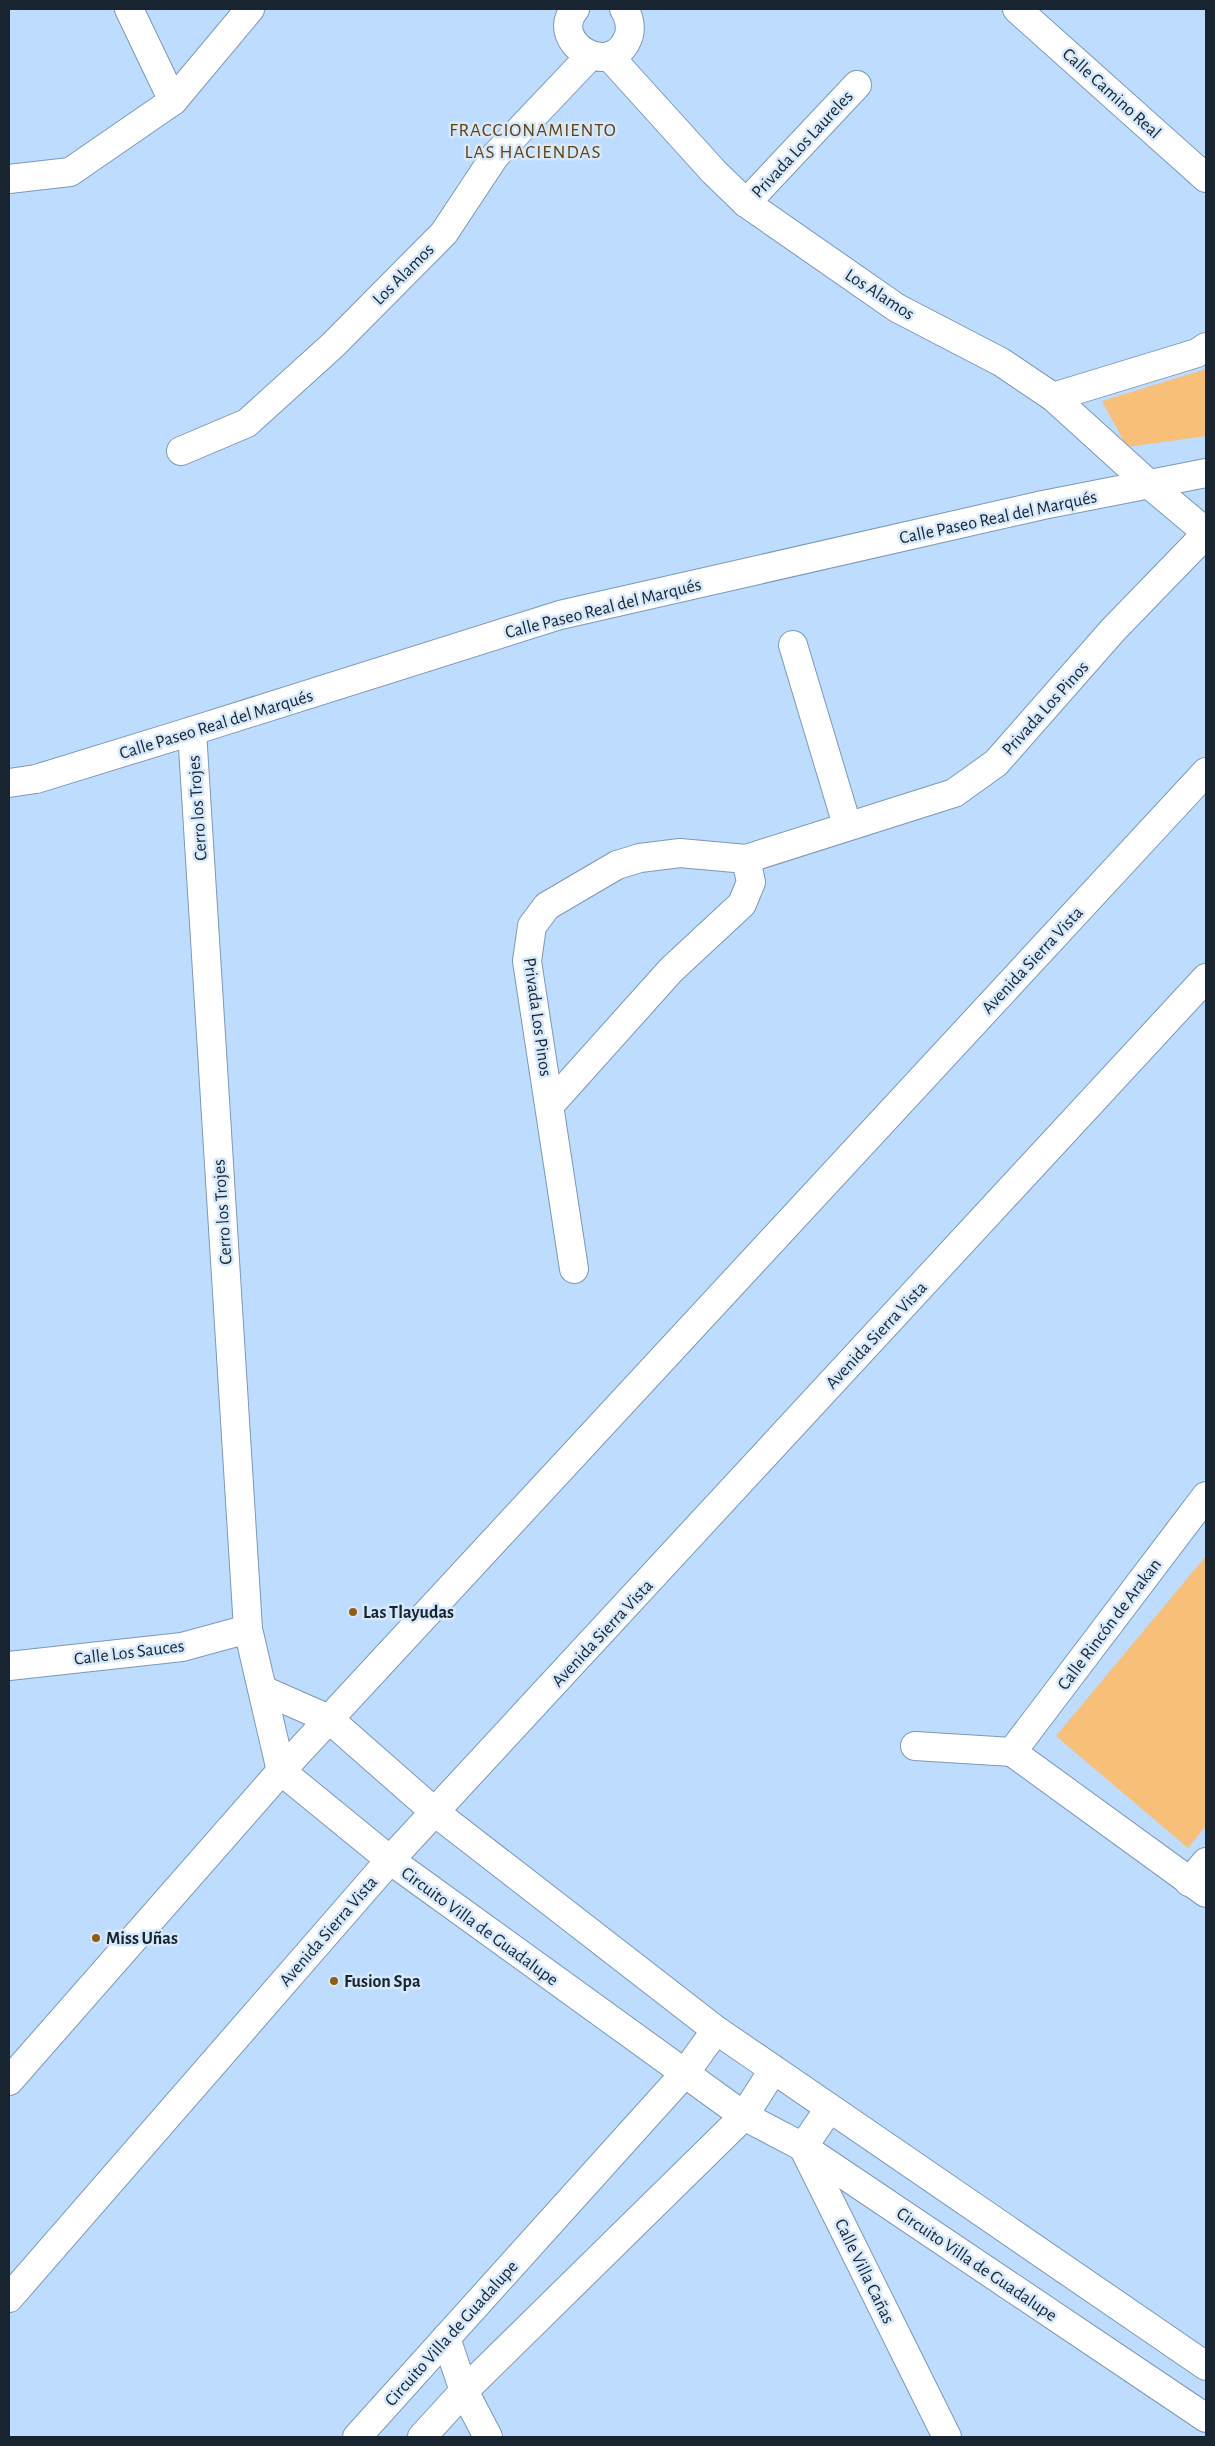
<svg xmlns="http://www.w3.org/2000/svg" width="1215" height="2446" font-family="'Alegreya Sans',sans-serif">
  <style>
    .green { fill: #f8bf79 }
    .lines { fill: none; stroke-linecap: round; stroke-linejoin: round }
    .street-casing { stroke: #7c98b7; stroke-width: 30 }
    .secondary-casing { stroke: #7c98b7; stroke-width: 30 }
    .street { stroke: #fff; stroke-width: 28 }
    .secondary { stroke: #fff; stroke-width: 28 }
    .poi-dot { fill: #915d0e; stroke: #d6e8fc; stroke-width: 2 }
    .labels { text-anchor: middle; stroke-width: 5; stroke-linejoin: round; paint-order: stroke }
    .street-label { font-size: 18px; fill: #18242f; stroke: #d6e8fc }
    .poi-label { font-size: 18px; font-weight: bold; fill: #18242f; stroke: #d6e8fc; text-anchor: start }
    .neighbourhood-label { font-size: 19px; letter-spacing: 1px; fill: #64410e; stroke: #d6e8fc }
  </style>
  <rect width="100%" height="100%" fill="#bedcfd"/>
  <g class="green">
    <polygon points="1206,369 1206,436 1127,447 1102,401"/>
    <polygon points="1206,1556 1206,1826 1188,1848 1056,1736"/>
  </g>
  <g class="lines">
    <g class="street-casing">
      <g id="street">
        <polyline points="129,9 173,101"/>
        <path d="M575,9C547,42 613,83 629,35C631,27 629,16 624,9"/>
        <polyline points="1017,9 1206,178"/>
        <polyline points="609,56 714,172 746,203 897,308 1001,362 1053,397 1150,485 1206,532"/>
        <polyline points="9,179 70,172 173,101 250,9"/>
        <polyline points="746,203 857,85"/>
        <polyline points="1053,397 1197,353 1206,347"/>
        <polyline points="181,451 247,423 333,345 444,233 495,156 590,56"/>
        <polyline points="793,645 847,825"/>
        <polyline points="192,731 248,1629 281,1771 390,1860 744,2116 803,2147 1206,2418"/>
        <polyline points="9,783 36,779 192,731 560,615 1043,505 1206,473"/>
        <polyline points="550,1105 671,970 742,904 751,882 746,859"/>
        <polyline points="574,1269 527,961 532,926 547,906 617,865 640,858 680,853 746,859 954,793 996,763 1113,630 1206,534"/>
        <polyline points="9,1666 182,1647 248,1629"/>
        <polyline points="263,1690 329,1719 436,1813 716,2030 1206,2366"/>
        <polyline points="915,1746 1012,1752 1206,1496"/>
        <polyline points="1012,1752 1206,1893"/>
        <polyline points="1189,1882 1206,1862"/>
        <polyline points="829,2109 803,2147 947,2437"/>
        <polyline points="446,2338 464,2391 488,2437"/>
        <polyline points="357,2437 685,2073 716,2030"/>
        <polyline points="422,2437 464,2391 744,2116 773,2070"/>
      </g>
    </g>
    <g class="secondary-casing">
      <g id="secondary">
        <polyline points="9,2081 281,1771 1206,772"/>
        <polyline points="9,2298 390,1860 1206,978"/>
      </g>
    </g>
    <use href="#street" class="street"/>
    <use href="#secondary" class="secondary"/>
  </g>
  <g class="poi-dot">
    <circle cx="353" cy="1612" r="5"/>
    <circle cx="96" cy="1938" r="5"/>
    <circle cx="334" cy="1981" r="5"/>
  </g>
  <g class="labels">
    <g class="street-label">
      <text transform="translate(1112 93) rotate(42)" y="6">Calle Camino Real</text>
      <text transform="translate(802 144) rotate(-47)" y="6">Privada Los Laureles</text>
      <text transform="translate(403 274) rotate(-45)" y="6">Los Alamos</text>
      <text transform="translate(880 294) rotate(33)" y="6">Los Alamos</text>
      <text transform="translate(998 517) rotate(-12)" y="6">Calle Paseo Real del Marqués</text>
      <text transform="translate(603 608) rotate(-14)" y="6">Calle Paseo Real del Marqués</text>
      <text transform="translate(1045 708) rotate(-48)" y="6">Privada Los Pinos</text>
      <text transform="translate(216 724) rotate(-17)" y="6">Calle Paseo Real del Marqués</text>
      <text transform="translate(197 808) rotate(-94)" y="6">Cerro los Trojes</text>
      <text transform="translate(1032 960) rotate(-47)" y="6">Avenida Sierra Vista</text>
      <text transform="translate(538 1017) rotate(82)" y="6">Privada Los Pinos</text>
      <text transform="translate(222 1212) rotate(-94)" y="6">Cerro los Trojes</text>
      <text transform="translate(876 1335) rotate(-47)" y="6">Avenida Sierra Vista</text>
      <text transform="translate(1109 1624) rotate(-53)" y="6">Calle Rincón de Arakan</text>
      <text transform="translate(602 1633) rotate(-47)" y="6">Avenida Sierra Vista</text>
      <text transform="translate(129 1652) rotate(-7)" y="6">Calle Los Sauces</text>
      <text transform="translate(480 1926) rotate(36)" y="6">Circuito Villa de Guadalupe</text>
      <text transform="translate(328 1931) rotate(-49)" y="6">Avenida Sierra Vista</text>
      <text transform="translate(977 2264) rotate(34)" y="6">Circuito Villa de Guadalupe</text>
      <text transform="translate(865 2271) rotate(64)" y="6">Calle Villa Cañas</text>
      <text transform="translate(451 2333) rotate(-48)" y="6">Circuito Villa de Guadalupe</text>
    </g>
    <g class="poi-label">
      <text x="363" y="1618">Las Tlayudas</text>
      <text x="106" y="1944">Miss Uñas</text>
      <text x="344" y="1987">Fusion Spa</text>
    </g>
    <g class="neighbourhood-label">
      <text x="533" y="136">FRACCIONAMIENTO<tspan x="533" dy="22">LAS HACIENDAS</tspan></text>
    </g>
  </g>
  <rect width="1215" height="2446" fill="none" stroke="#18242f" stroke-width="20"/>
</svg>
